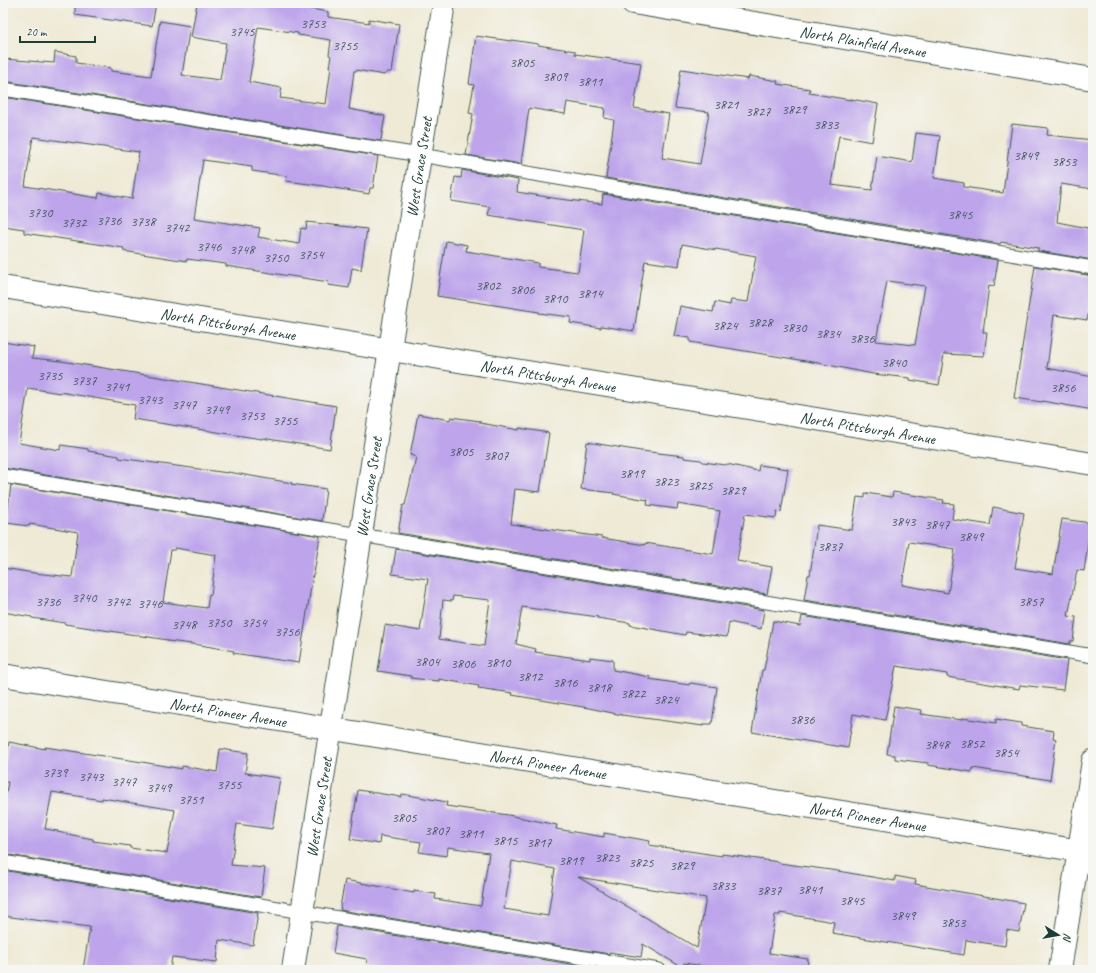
<svg xmlns="http://www.w3.org/2000/svg" width="1096" height="973" font-family="Caveat,sans-serif">
  <style>
    .building { fill: #bda4eb; fill-rule: evenodd }
    .lines { fill: none; stroke-linecap: round; stroke-linejoin: round }
    .service-casing { stroke: #3e574c; stroke-width: 15 }
    .minor-casing { stroke: #3e574c; stroke-width: 24 }
    .service { stroke: #fff; stroke-width: 13 }
    .minor { stroke: #fff; stroke-width: 22 }
    .labels { text-anchor: middle; stroke-width: 4; stroke-linejoin: round; paint-order: stroke }
    .number-label { font-size: 14px; fill: #465762 }
    .street-label { font-size: 16px; fill: #1f3d34; stroke: #f6f6f2 }
  </style>
  <rect width="100%" height="100%" fill="#f6f6f2"/>
  <filter id="ink" filterUnits="userSpaceOnUse"><feTurbulence type="fractalNoise" baseFrequency=".025" numOctaves="2"/><feDisplacementMap in="SourceGraphic" scale="8" xChannelSelector="R" yChannelSelector="G"/><feConvolveMatrix kernelMatrix="1 2 1 2 8 2 1 2 1" color-interpolation-filters="sRGB"/></filter>
  <filter id="wash" filterUnits="userSpaceOnUse"><feTurbulence type="fractalNoise" baseFrequency=".012" numOctaves="4" result="noise"/><feDisplacementMap in="SourceGraphic" scale="16" xChannelSelector="R" yChannelSelector="G"/><feGaussianBlur stdDeviation="0.9" result="paint"/><feColorMatrix in="noise" values="0 0 0 0 0 0 0 0 0 0 0 0 0 0 0 0 0 1.4 0 .05"/><feComposite in="paint" operator="in"/></filter>
  <g filter="url(#wash)">
    <rect width="100%" height="100%" fill="#efead5"/>
    <g id="blocks">
      <g class="building">
        <polygon points="75,3 156,3 152,26 75,15"/>
        <path d="M197,3H282L294,5V6L328,12V17L369,23V19L399,24L392,72H387L384,75L356,70V71H354L349,109L385,116L381,140L380,141L3,81V59L54,63L55,52L76,56V63L111,68V71L151,76L160,21L190,26L182,75L220,80L226,43L191,37ZM258,27L298,33V35L331,40L329,55L331,56L329,67H331L326,104L280,98L282,88L249,82Z"/>
        <polygon points="476,36 511,41 511,40 538,44 538,45 575,51 575,54 641,63 634,108 669,114 662,158 700,164 709,112 675,108 681,69 748,79 749,76 778,81 777,84 810,89 809,93 851,100 851,99 878,104 872,142 839,136 831,185 872,190 877,156 912,162 916,133 940,136 934,178 964,183 964,187 1003,193 1012,124 1048,128 1047,135 1093,140 1093,189 1061,184 1057,222 1093,229 1093,260 1038,251 1038,248 1001,242 1000,244 606,178 614,120 604,118 605,108 567,102 565,114 529,108 521,164 466,155 473,114 469,113 474,85 469,84"/>
        <path d="M3,97L378,156L373,188H370L369,194L317,185L286,181L287,176L252,171V167L203,160L194,218L260,228L258,237L299,244L301,228L306,229L307,222L367,229L361,270L352,268L349,288L328,285L329,282L226,266V264L187,259V261L123,251L124,248L24,233V229L3,226ZM33,137L139,152L132,199L99,193L98,198L25,186Z"/>
        <path d="M462,170L518,180L517,192L559,199L602,204L603,194L998,260L994,286L989,285L983,332H987L984,356L944,354L939,385L910,380V378L873,374L818,363L690,342V338L674,336L680,306L713,312L715,302L730,305L731,300L748,302L756,256L716,249V250L682,244L679,266L645,261L634,331L601,326V328L570,323L571,317L539,313V312L437,296L446,241L467,245L466,251L538,263V267L578,272L584,230L488,215L490,207L451,201L455,177L461,178ZM887,281L925,286L915,345L876,341Z"/>
        <polygon points="1035,266 1093,276 1093,289 1087,320 1054,315 1047,368 1093,377 1093,410 1042,401 1042,402 1014,398"/>
        <polygon points="3,342 34,347 32,358 61,361 336,406 330,449 262,438 262,439 133,419 135,405 60,392 60,393 28,388 19,443 60,450 61,445 88,449 88,451 119,456 119,458 162,464 228,473 228,472 292,483 291,484 326,489 322,521 3,468"/>
        <polygon points="418,414 450,420 451,417 480,421 480,423 519,430 519,428 549,433 540,492 515,489 511,524 602,537 602,538 645,545 645,543 713,554 720,511 678,504 677,509 647,505 648,500 613,494 614,493 581,489 587,442 641,451 684,456 684,458 701,460 703,462 725,465 727,464 758,471 759,465 788,469 781,512 777,511 776,518 745,514 737,561 772,567 767,594 398,533 403,505 405,505 416,457 410,455"/>
        <path d="M11,485L320,536L314,574H313L299,663L233,653L234,651L200,645L168,641V640L65,624V623L32,618V617L3,612V568L34,573L72,577L78,532L30,524L29,526L6,523ZM175,548L216,555L211,595L209,594L207,608L163,602L171,550H175Z"/>
        <path d="M893,492L944,500L943,503L954,504L952,519L990,525L993,507L1024,513L1015,568L1053,574L1062,519L1091,523L1084,571L1077,570L1068,616L1076,617L1073,641H1070V644L804,600L808,575H810L817,525L852,530L857,497L865,498V493L892,497ZM909,542L955,549L948,593L902,585Z"/>
        <path d="M396,549L764,610L761,629L729,622L727,637L686,632L685,635L630,625V623L597,618L598,617L556,611V612L522,607L516,644L536,649L535,652L590,660V657L613,660V670L650,677L649,679L689,685L690,683L717,687L712,724H703V726L622,715L589,708L512,695L513,693L478,688L479,686L439,679V681L419,679L411,678V676L378,671L385,625L420,631L428,579L392,574ZM453,596L490,600L484,646L439,639L443,600L452,601Z"/>
        <polygon points="802,616 1067,660 1063,690 1020,685 1019,689 947,677 947,674 896,666 885,720 853,714 848,748 752,732 762,670 764,670 773,621 800,626"/>
        <polygon points="894,706 922,710 921,714 962,720 962,718 996,723 996,719 1021,723 1021,726 1054,731 1053,738 1056,739 1050,780 973,768 972,772 928,765 928,763 895,759 895,755 887,754"/>
        <path d="M9,742L45,749V747L142,762L182,769V766L217,772L220,749L248,753L245,773L280,778L272,829L237,824L231,865L265,868L261,897L3,854V810L8,782H3V777ZM52,792L102,800V798L175,810L167,853L130,848V846L93,841V839L57,832L58,831L45,829Z"/>
        <path d="M358,790L401,797L402,794L447,802L446,806L508,815L557,825L556,829L604,837V833L650,841L649,845L722,856V854L779,862V863L838,871L895,881V876L916,880L915,884L1024,903L1019,932L1007,930L1005,946L966,940L964,955L832,933L834,922L780,913V915H775L769,953L808,959L807,970H730L684,963L683,968L643,944L641,957L609,952V954L340,910L341,908L340,907L345,880L414,893V891L436,894L435,899L481,906L489,853L448,847L447,856L419,852L421,842L380,836L379,844L350,839ZM512,861L555,869L548,916L504,909ZM578,877L706,898L697,948Z"/>
        <polygon points="3,870 258,913 253,945 219,940 217,962 172,957 170,970 83,970 90,927 3,916"/>
        <polygon points="337,926 607,970 385,970 366,968 367,959 333,953"/>
      </g>
    </g>
  </g>
  <g filter="url(#ink)">
    <use href="#blocks" fill-opacity="0" stroke="#3e574c" stroke-width="1"/>
    <g class="lines">
      <g class="service-casing">
        <g id="service">
          <polyline points="3,89 420,155 1093,268"/>
          <polyline points="3,476 1093,656"/>
          <polyline points="3,862 302,912 659,970"/>
        </g>
      </g>
      <g class="minor-casing">
        <g id="minor">
          <path id="s1" d="M633,3L1093,79"/>
          <path id="s2" d="M3,287L1093,464"/>
          <path id="s3" d="M3,675L1093,853"/>
          <path id="s4" d="M293,970L444,3"/>
          <polyline points="1060,970 1093,761"/>
        </g>
      </g>
      <use href="#service" class="service"/>
      <use href="#minor" class="minor"/>
    </g>
  </g>
  <g class="labels">
    <g class="number-label">
      <text x="313" y="28">3753</text>
      <text x="242" y="36">3745</text>
      <text x="345" y="50">3755</text>
      <text x="522" y="67">3805</text>
      <text x="555" y="81">3809</text>
      <text x="590" y="86">3811</text>
      <text x="726" y="109">3821</text>
      <text x="794" y="114">3829</text>
      <text x="758" y="116">3827</text>
      <text x="826" y="129">3833</text>
      <text x="1026" y="160">3849</text>
      <text x="1064" y="166">3853</text>
      <text x="40" y="217">3730</text>
      <text x="960" y="219">3845</text>
      <text x="109" y="225">3736</text>
      <text x="143" y="226">3738</text>
      <text x="74" y="227">3732</text>
      <text x="177" y="232">3742</text>
      <text x="209" y="251">3746</text>
      <text x="242" y="254">3748</text>
      <text x="311" y="259">3754</text>
      <text x="276" y="262">3750</text>
      <text x="488" y="290">3802</text>
      <text x="522" y="294">3806</text>
      <text x="590" y="298">3814</text>
      <text x="555" y="303">3810</text>
      <text x="760" y="327">3828</text>
      <text x="725" y="330">3824</text>
      <text x="794" y="332">3830</text>
      <text x="828" y="338">3834</text>
      <text x="862" y="343">3836</text>
      <text x="894" y="367">3840</text>
      <text x="50" y="380">3735</text>
      <text x="84" y="385">3737</text>
      <text x="117" y="391">3741</text>
      <text x="1063" y="392">3856</text>
      <text x="150" y="404">3743</text>
      <text x="184" y="409">3747</text>
      <text x="217" y="414">3749</text>
      <text x="252" y="420">3753</text>
      <text x="285" y="425">3755</text>
      <text x="461" y="456">3805</text>
      <text x="496" y="460">3807</text>
      <text x="632" y="478">3819</text>
      <text x="666" y="486">3823</text>
      <text x="700" y="490">3825</text>
      <text x="733" y="495">3829</text>
      <text x="903" y="526">3843</text>
      <text x="937" y="529">3847</text>
      <text x="971" y="541">3849</text>
      <text x="830" y="551">3837</text>
      <text x="84" y="602">3740</text>
      <text x="48" y="606">3736</text>
      <text x="118" y="606">3742</text>
      <text x="1031" y="606">3857</text>
      <text x="150" y="608">3746</text>
      <text x="219" y="627">3750</text>
      <text x="254" y="627">3754</text>
      <text x="184" y="629">3748</text>
      <text x="287" y="636">3756</text>
      <text x="427" y="666">3804</text>
      <text x="498" y="667">3810</text>
      <text x="463" y="668">3806</text>
      <text x="530" y="681">3812</text>
      <text x="565" y="687">3816</text>
      <text x="599" y="692">3818</text>
      <text x="633" y="698">3822</text>
      <text x="666" y="704">3824</text>
      <text x="802" y="724">3836</text>
      <text x="972" y="748">3852</text>
      <text x="937" y="749">3848</text>
      <text x="1006" y="757">3854</text>
      <text x="55" y="777">3739</text>
      <text x="91" y="781">3743</text>
      <text x="124" y="786">3747</text>
      <text x="229" y="789">3755</text>
      <text x="159" y="792">3749</text>
      <text x="191" y="804">3751</text>
      <text x="404" y="822">3805</text>
      <text x="437" y="835">3807</text>
      <text x="471" y="838">3811</text>
      <text x="505" y="845">3815</text>
      <text x="539" y="847">3817</text>
      <text x="607" y="862">3823</text>
      <text x="571" y="865">3819</text>
      <text x="641" y="867">3825</text>
      <text x="682" y="870">3829</text>
      <text x="723" y="890">3833</text>
      <text x="810" y="894">3841</text>
      <text x="769" y="895">3837</text>
      <text x="852" y="905">3845</text>
      <text x="903" y="920">3849</text>
      <text x="953" y="927">3853</text>
    </g>
    <g class="street-label">
      <text dy="6" stroke="none"><textPath href="#s1" startOffset="233">North Plainfield Avenue</textPath></text>
      <text dy="6" stroke="none"><textPath href="#s4" startOffset="813">West Grace Street</textPath></text>
      <text dy="6" stroke="none"><textPath href="#s2" startOffset="228">North Pittsburgh Avenue</textPath></text>
      <text dy="6" stroke="none"><textPath href="#s2" startOffset="552">North Pittsburgh Avenue</textPath></text>
      <text dy="6" stroke="none"><textPath href="#s2" startOffset="876">North Pittsburgh Avenue</textPath></text>
      <text dy="6" stroke="none"><textPath href="#s4" startOffset="489">West Grace Street</textPath></text>
      <text dy="6" stroke="none"><textPath href="#s3" startOffset="228">North Pioneer Avenue</textPath></text>
      <text dy="6" stroke="none"><textPath href="#s3" startOffset="552">North Pioneer Avenue</textPath></text>
      <text dy="6" stroke="none"><textPath href="#s4" startOffset="165">West Grace Street</textPath></text>
      <text dy="6" stroke="none"><textPath href="#s3" startOffset="876">North Pioneer Avenue</textPath></text>
    </g>
  </g>
  <rect width="1096" height="973" fill="none" stroke="#f6f6f2" stroke-width="16"/>
  <g transform="translate(1058 935) rotate(101)" stroke="#f6f6f2" stroke-width="3" paint-order="stroke">
  <path d="M0-3L7 15L0 10L-7 15Z" fill="#1f3d34"/>
  <text y="-6" font-size="11" font-weight="bold" text-anchor="middle" fill="#1f3d34">N</text>
  </g>
  <path d="M20 36v6h75v-6" fill="none" stroke="#1f3d34" stroke-width="2"/>
  <text x="26" y="36" font-size="12" fill="#1f3d34" stroke="#f6f6f2" stroke-width="3" paint-order="stroke">20 m</text>
</svg>
